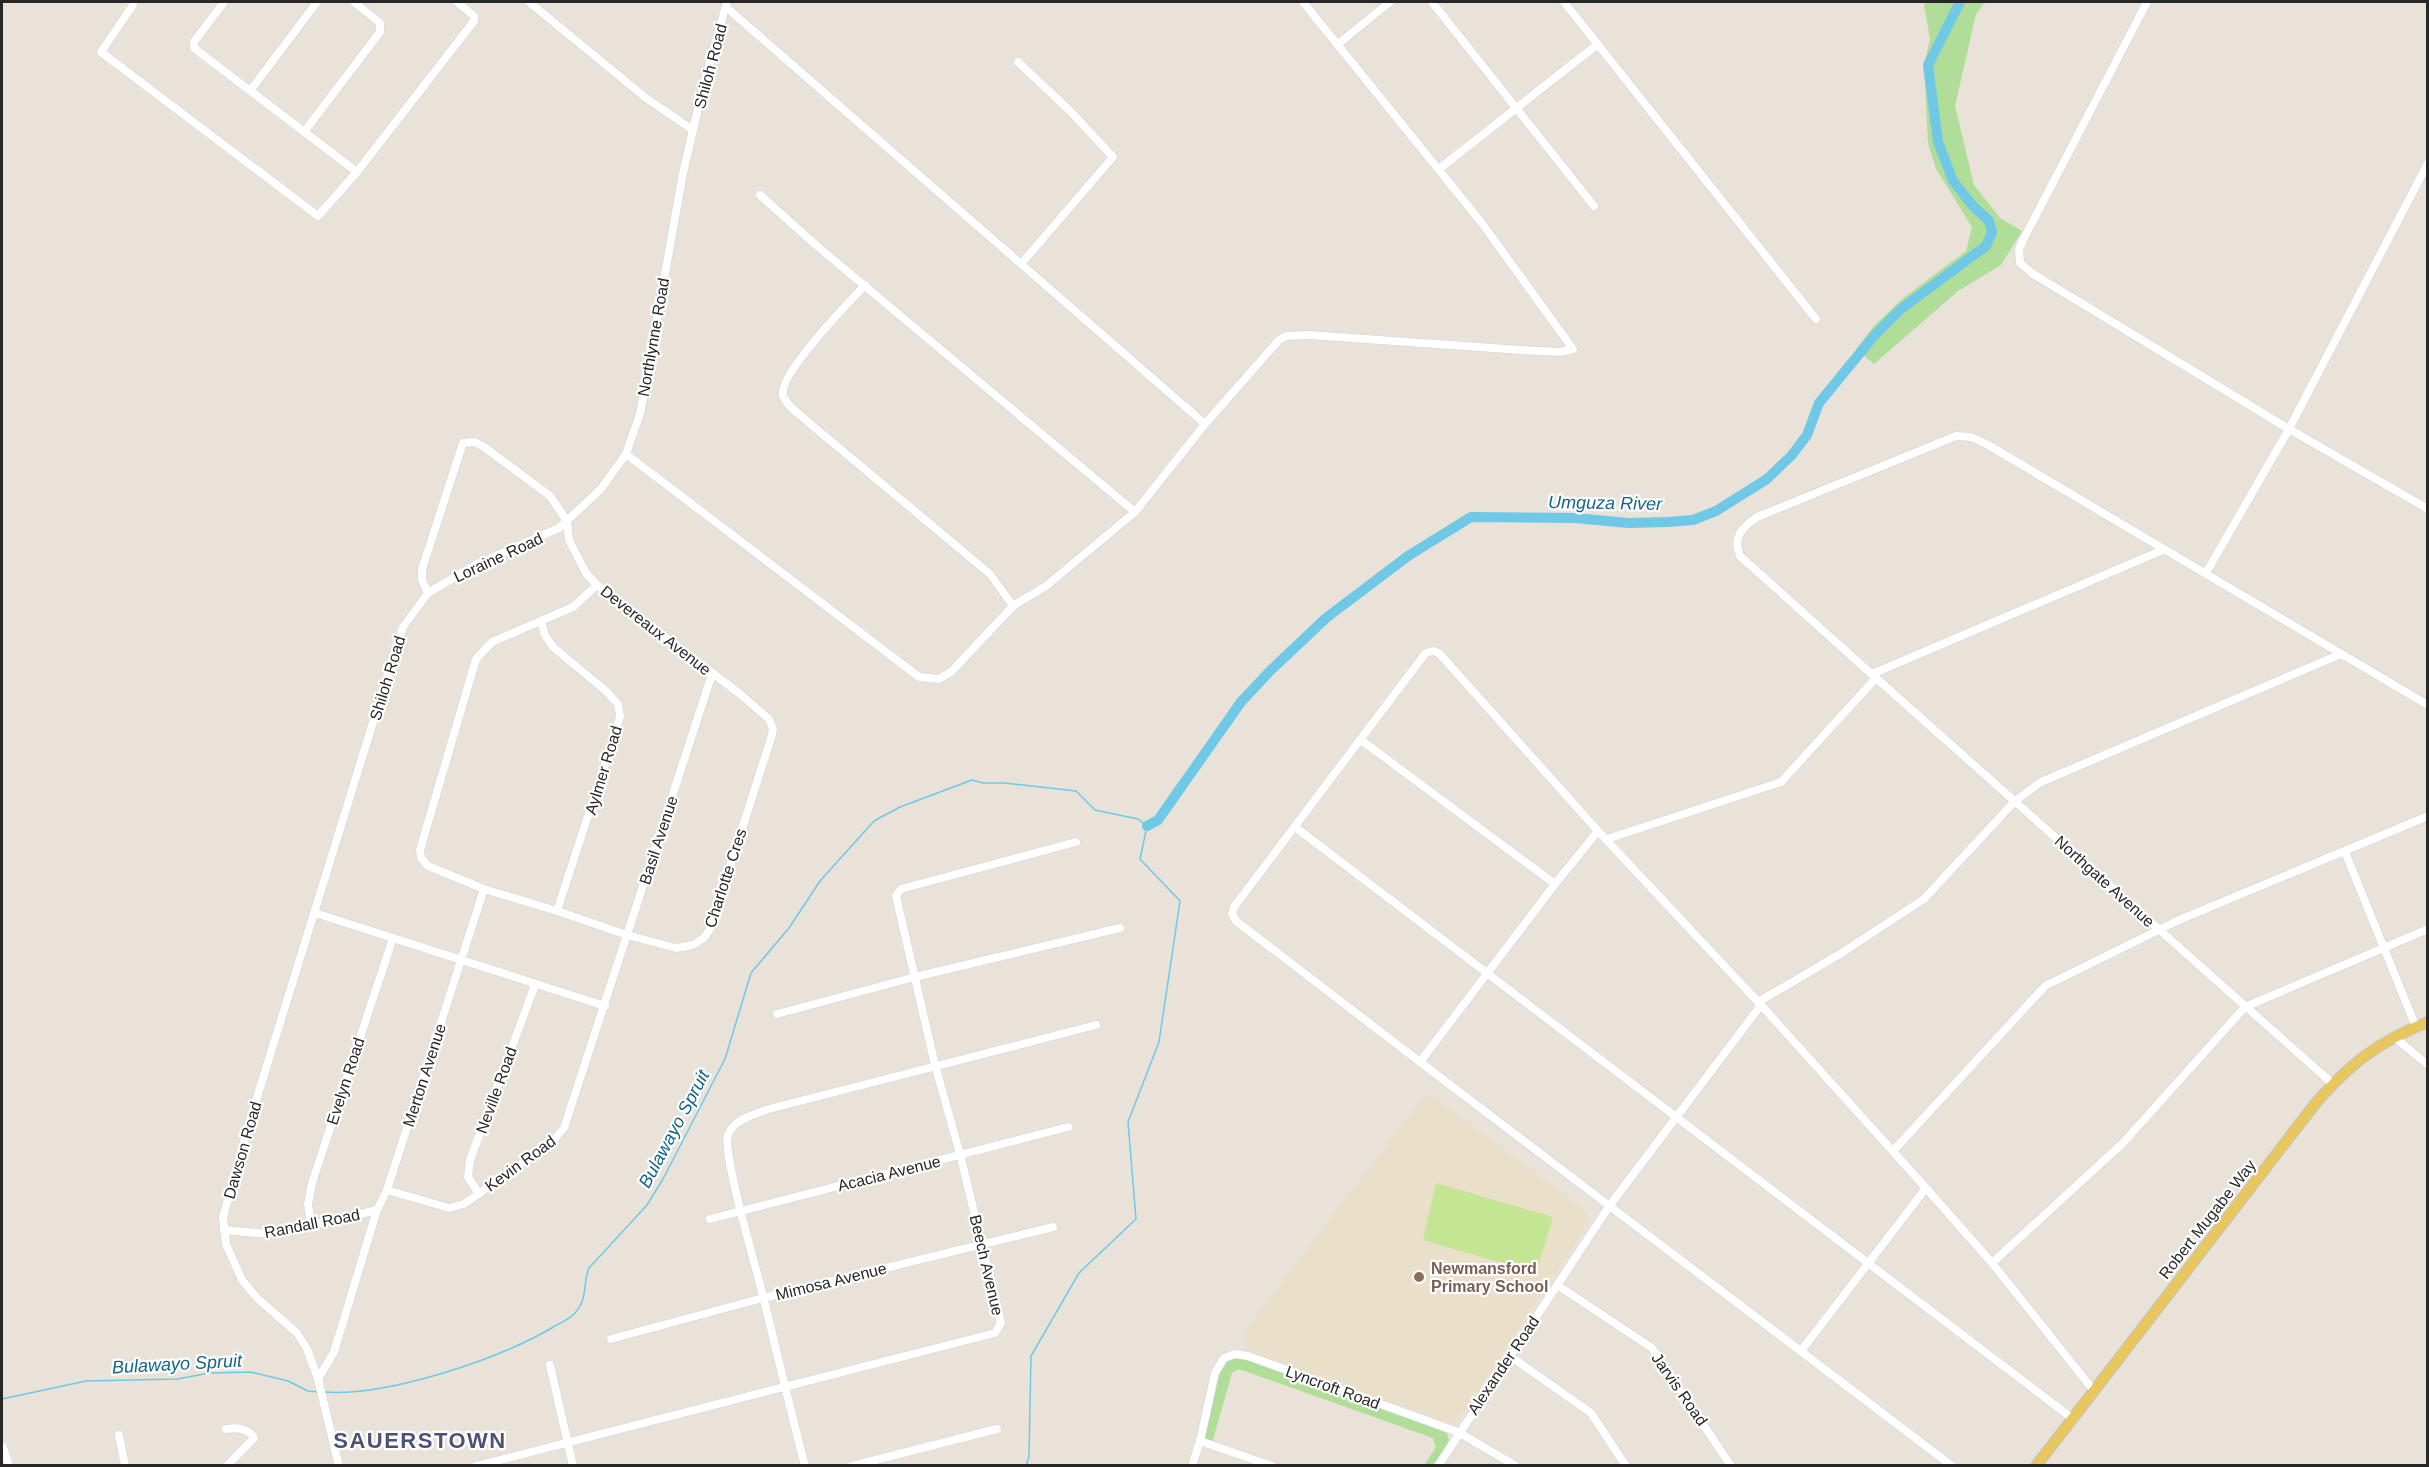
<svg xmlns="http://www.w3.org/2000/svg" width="2429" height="1467" font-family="Helvetica,sans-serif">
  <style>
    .education { fill: #eadfc9 }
    .green { fill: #b0de98 }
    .pitch { fill: #c3e594 }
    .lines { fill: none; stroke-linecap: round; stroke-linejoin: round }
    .stream { stroke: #70c8e7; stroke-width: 1.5 }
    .river { stroke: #70c8e7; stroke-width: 10 }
    .minor-casing { stroke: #cfd2e0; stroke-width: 9 }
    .major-casing { stroke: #c3c3c3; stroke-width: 12 }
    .minor { stroke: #fff; stroke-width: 8 }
    .major { stroke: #e8c75f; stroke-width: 10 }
    .education-dot { fill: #8d6e63; stroke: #fff; stroke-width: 2 }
    .labels { text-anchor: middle; stroke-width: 4.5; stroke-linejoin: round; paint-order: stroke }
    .street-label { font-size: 16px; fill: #272727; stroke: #fff }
    .education-label { font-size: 16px; font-weight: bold; fill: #785e54; stroke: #fff; text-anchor: start }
    .water-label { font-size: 18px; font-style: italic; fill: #14658e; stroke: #fff }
    .district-label { font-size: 22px; font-weight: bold; letter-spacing: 1.5px; fill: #4b5275; stroke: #fff }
  </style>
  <rect width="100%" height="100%" fill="#e9e2d9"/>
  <polygon class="education" points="1433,1097 1585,1211 1588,1223 1455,1425 1246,1350 1244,1332 1422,1099"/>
  <g class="green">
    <polygon points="1926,2 1985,2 1976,14 1955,106 1974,185 2000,218 2022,231 2001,265 1958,291 1874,364 1856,349 1874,326 1902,299 1966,251 1972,227 1936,169 1928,143 1924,65 1930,39 1924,4"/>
    <polygon points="1235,1357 1262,1364 1447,1433 1449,1440 1435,1465 1424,1465 1436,1447 1433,1438 1239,1369 1232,1373 1212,1443 1203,1440 1221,1367 1227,1359"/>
  </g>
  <polygon class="pitch" points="1436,1183 1553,1217 1536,1273 1423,1240"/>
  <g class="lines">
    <g class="stream">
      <path d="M323,1392C387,1397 500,1359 555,1326C561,1323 569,1319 574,1314C589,1298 582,1285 589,1268L647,1205L663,1179L725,1059L751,973L789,928L820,881L874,821L900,807L972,780L983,783H1004L1076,791L1095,810L1138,819L1147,826L1140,859L1180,901L1159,1042L1128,1122L1136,1219L1079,1273L1031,1356L1029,1456L1026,1466"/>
      <polyline points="2,1399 86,1381 177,1379 210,1373 251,1372 288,1381 308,1391 319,1392"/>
    </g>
    <polyline class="river" points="1147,826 1158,820 1241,702 1270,671 1326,618 1408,556 1471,517 1575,518 1628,523 1668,522 1693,520 1716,511 1767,479 1792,455 1807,435 1819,403 1874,336 1901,309 1986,246 1992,232 1989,221 1973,206 1953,181 1938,142 1928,65 1960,2"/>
    <g class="minor-casing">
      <g id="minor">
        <polyline points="224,2 194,42 194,48 357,172"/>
        <polyline points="529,2 646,98 693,130"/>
        <polyline points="1432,2 1594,206"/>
        <polyline points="1564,2 1816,319"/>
        <polyline points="2147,2 2022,242 2019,250 2020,263 2033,274 2289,429 2428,509"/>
        <polyline points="133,5 101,52 318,216 357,172 474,21 474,16 457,2"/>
        <polyline points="726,7 1205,424"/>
        <polyline points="1338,44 1390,2"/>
        <polyline points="1018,62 1071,112 1113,157 1021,264"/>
        <polyline points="250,91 317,2"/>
        <polyline points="304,132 380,32 380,23 354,2"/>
        <polyline points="1439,169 1598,44"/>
        <polyline points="760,195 817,246 1135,512"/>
        <path d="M865,285C849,302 778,375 783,395C786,406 801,415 808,422L990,574L1013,606"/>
        <polyline points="626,454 919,677 939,679 951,672 1013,606 1046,586 1135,512 1205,424 1279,340 1286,336 1309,335 1521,350 1560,352 1573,349 1481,222 1303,2"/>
        <polyline points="2206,573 2289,429 2428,163"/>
        <polyline points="428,593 477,564 559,528 601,489 626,454 640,414 683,173 704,83 727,2"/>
        <polyline points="541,622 545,635 553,647 606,691 618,704 620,716 617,727 557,911"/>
        <polyline points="1872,674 2163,550"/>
        <polyline points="1876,678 2333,1084"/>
        <polyline points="1361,740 1555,884 1420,1062 1952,1466"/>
        <polyline points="1295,827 2073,1419"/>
        <path d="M1607,839L1781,782L1876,678L1740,556C1732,537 1742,528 1757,517L1956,436L1971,437L1988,445L2428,705"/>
        <polyline points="2345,852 2416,1027"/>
        <polyline points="1555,884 1598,831"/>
        <polyline points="315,913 605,1006"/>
        <polyline points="1758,1002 1840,954 1924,899 2015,801 2041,782 2341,654"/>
        <polyline points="777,1014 915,977 1120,928"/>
        <polyline points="2394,1037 2428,1065"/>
        <polyline points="1420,1062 1236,921 1232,914 1234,907 1418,663 1426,653 1433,651 1439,653 1598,831 1761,1005 1926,1188 1992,1263 2094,1391"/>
        <polyline points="1893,1151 2045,986 2179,920 2428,816"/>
        <polyline points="387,1190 449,1208 464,1204 553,1141 564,1128 712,674"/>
        <polyline points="479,1194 468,1177 470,1160 535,985"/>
        <polyline points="710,1219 1068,1127"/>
        <polyline points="311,1225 308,1204 312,1183 393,938"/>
        <polyline points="224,1230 267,1234 283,1232 377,1210 387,1190 484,889"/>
        <polyline points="1992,1263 2123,1143 2245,1007 2428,929"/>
        <polyline points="1557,1285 1652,1348 1731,1466"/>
        <polyline points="611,1339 763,1298 1053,1227"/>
        <polyline points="1801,1351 1926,1188"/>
        <polyline points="1510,1356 1591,1413 1626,1466"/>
        <polyline points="550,1365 573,1466"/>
        <polyline points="318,1379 334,1352 377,1210"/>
        <path d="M226,1429C237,1427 248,1428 254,1438L227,1466"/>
        <polyline points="119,1435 125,1466"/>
        <polyline points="1200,1441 1272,1466"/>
        <polyline points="3,1447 9,1466"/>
        <polyline points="339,1466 318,1379 307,1349 297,1333 257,1298 242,1280 226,1244 223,1217 251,1117 400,635 403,627 428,593 422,580 422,569 463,443 475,442 484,447 550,496 567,521 569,540 586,573 597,585 740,694 769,719 773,729 772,735 710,929 704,938 693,945 676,948 627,935 557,911 484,889 428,866 421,858 420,850 476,659 492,642 573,607 597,585"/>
        <polyline points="476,1466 995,1333 1001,1323 960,1154 935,1065 896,896 901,889 1076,842"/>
        <path d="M805,1466C790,1409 777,1353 763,1296C757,1270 722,1154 728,1135C733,1120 755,1114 769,1109L1096,1025"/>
        <polyline points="852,1466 997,1429"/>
        <polyline points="1192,1466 1200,1441 1215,1373 1224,1358 1235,1354 1248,1356 1458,1432 1516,1466"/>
        <polyline points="1438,1466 1610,1205 1761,1005"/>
      </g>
    </g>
    <g class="major-casing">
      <path id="major" d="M2036,1466L2315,1104C2350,1064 2377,1042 2428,1022"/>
    </g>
    <use href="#minor" class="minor"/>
    <use href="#major" class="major"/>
  </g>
  <circle class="education-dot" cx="1419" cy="1277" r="6"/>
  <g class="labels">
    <g class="street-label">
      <text transform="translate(710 66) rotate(-75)" y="6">Shiloh Road</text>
      <text transform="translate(653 337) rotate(-80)" y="6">Northlynne Road</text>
      <text transform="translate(498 557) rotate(-25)" y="6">Loraine Road</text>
      <text transform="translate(656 630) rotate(38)" y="6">Devereaux Avenue</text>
      <text transform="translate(387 678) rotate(-73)" y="6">Shiloh Road</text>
      <text transform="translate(603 770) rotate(-73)" y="6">Aylmer Road</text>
      <text transform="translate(658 840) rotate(-72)" y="6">Basil Avenue</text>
      <text transform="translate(725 878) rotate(-72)" y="6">Charlotte Cres</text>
      <text transform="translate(2105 881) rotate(42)" y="6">Northgate Avenue</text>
      <text transform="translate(424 1075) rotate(-72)" y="6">Merton Avenue</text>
      <text transform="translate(345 1081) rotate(-72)" y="6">Evelyn Road</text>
      <text transform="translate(496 1090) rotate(-70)" y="6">Neville Road</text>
      <text transform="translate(242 1150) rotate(-74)" y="6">Dawson Road</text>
      <text transform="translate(520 1163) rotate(-36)" y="6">Kevin Road</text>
      <text transform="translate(889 1173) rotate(-14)" y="6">Acacia Avenue</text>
      <text transform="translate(2207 1219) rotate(-52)" y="6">Robert Mugabe Way</text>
      <text transform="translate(312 1223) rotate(-11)" y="6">Randall Road</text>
      <text transform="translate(987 1265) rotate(77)" y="6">Beech Avenue</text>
      <text transform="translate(831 1281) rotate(-14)" y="6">Mimosa Avenue</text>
      <text transform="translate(1503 1365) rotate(-56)" y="6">Alexander Road</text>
      <text transform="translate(1333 1387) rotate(20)" y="6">Lyncroft Road</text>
      <text transform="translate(1680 1389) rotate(55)" y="6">Jarvis Road</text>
    </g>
    <g class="education-label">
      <text x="1431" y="1274">Newmansford<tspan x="1431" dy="18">Primary School</tspan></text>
    </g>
    <g class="water-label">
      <text transform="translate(1605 503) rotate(1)" y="6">Umguza River</text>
      <text transform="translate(674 1129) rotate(-62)" y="6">Bulawayo Spruit</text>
      <text transform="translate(177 1364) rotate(-3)" y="6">Bulawayo Spruit</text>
    </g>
    <g class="district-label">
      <text x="420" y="1448">SAUERSTOWN</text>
    </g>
  </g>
  <rect width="2429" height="1467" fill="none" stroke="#272727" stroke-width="6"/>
</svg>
